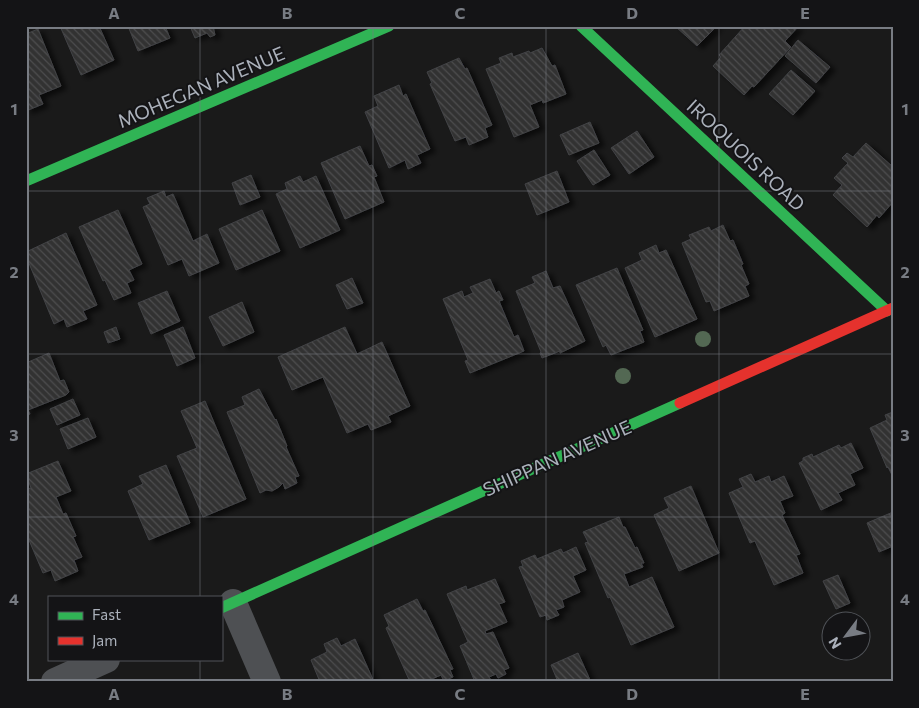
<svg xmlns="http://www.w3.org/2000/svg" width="919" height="708" font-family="Commissioner,sans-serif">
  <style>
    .building { fill: url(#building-back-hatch); stroke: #424346; filter: url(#shadow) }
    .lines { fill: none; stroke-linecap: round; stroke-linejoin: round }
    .street { stroke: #4e5053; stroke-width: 28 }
    .fast { stroke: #30b455; stroke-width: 11 }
    .jam { stroke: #e5322d; stroke-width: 11 }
    .tree { fill: #536853 }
    .grid { fill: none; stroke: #787c83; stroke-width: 1; stroke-opacity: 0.55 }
    .labels { text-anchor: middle; stroke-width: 4; stroke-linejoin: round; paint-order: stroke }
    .street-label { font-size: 19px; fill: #abb1bb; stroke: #141416 }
    .neatline { fill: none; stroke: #787c83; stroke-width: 2 }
    .grid-label { font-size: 16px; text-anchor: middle; font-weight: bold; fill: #787c83 }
  </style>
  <defs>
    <pattern id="building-back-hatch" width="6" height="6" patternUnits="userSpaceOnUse" patternTransform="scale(1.25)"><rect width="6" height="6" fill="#323232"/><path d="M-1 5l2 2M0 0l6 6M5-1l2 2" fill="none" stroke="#4d4d4e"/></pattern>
    <filter id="shadow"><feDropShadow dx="5.5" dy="3" stdDeviation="2.5" flood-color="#0009"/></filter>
  </defs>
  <rect width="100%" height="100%" fill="#1a1a1a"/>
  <g class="building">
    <polygon points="60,26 99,26 114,60 81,75"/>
    <polygon points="128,26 165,26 170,38 138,51"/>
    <polygon points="190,26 213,26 215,35 210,37 207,33 195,38"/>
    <polygon points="675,26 717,26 697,46"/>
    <polygon points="745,26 798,27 785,41 791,47 754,87 752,86 744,95 713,66 721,57 719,55"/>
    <polygon points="38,29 61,86 39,95 43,104 26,111 26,34"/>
    <polygon points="798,40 830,67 816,83 785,56"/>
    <polygon points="542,48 552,66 555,65 566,94 543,103 542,100 530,105 539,127 514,137 486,69 501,63 499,58 512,53 513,57 529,51 530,53"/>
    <polygon points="459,58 465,69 467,68 492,125 485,128 488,137 469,145 466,137 455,141 430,84 432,83 427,72"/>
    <polygon points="791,70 815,91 793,115 769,94"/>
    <polygon points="399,85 403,96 406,94 430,149 417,155 421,163 408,169 405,160 389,168 365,112 378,106 374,96"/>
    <polygon points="590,122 599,143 569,155 560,135"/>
    <polygon points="637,131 654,157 629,174 611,148"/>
    <polygon points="866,143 893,167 893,202 879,218 877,215 867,227 833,195 842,185 834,178 848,163 842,158 847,153 853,157"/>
    <polygon points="360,146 369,166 372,165 377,176 374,177 384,202 345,219 321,163"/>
    <polygon points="594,150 610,175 593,185 577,161"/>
    <polygon points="557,171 569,202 537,215 525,184"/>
    <polygon points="251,175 260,197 240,205 232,183"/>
    <polygon points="300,176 303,182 316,176 340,230 300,248 276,194 287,189 285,183"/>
    <polygon points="164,191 166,197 173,194 193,241 207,234 219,263 189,276 182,259 168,265 143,207 150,204 147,198"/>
    <polygon points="118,210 142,264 129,270 134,280 127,283 131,293 114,300 105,280 103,281 79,227"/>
    <polygon points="262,210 280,251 236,270 219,229"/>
    <polygon points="723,225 730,241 733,240 743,264 741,265 749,284 745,286 749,296 714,311 710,301 706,302 682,243 691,239 689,235 709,227 711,231"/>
    <polygon points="66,233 97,305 83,311 87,319 67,327 64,319 54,324 26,256 26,252"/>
    <polygon points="656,245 659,253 666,250 697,319 655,337 625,268 642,260 639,253"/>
    <polygon points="617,268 643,330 640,331 644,342 611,355 606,345 603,347 576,285"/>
    <polygon points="546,271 553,288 560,286 585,341 560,353 560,351 542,358 540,353 541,352 516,291 535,283 532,277"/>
    <polygon points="352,278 363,303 347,309 336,285"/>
    <polygon points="490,279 496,293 499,291 503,300 499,301 514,337 518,335 524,351 470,373 465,361 468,360 443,299 462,291 464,297 473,293 470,287"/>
    <polygon points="167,291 180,321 151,334 138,303"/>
    <polygon points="242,302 254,332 223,346 209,317"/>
    <polygon points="116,327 120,339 108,343 104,332"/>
    <polygon points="183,327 195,358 177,366 164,335"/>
    <polygon points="345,327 357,354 382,342 410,406 388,416 391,422 371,430 368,424 347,433 323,377 292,390 278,357"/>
    <polygon points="49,353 60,381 64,380 69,392 66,395 28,410 30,414 26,416 26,363"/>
    <polygon points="259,389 275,420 276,419 287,446 286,447 299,476 295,477 297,483 285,489 283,483 279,487 272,491 266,490 260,493 227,412 245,405 242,397"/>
    <polygon points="73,399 80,415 57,425 50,409"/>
    <polygon points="205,401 246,499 203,517 177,456 197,448 181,411"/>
    <polygon points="893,412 893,477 888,467 887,468 870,428 887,420 885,415"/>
    <polygon points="88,418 96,437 68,449 60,429"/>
    <polygon points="851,443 863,468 850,474 855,485 838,493 842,500 821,510 799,463 803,461 803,458 812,454 813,457 839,445 841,448"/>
    <polygon points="58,461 71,491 56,497 63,514 66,513 76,536 73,537 82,557 74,560 78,571 55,581 51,570 43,573 26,533 26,490 31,488 26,474"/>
    <polygon points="166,465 190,523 149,540 128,491 143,484 139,476"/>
    <polygon points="751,474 755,482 769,476 771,482 784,476 793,496 780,501 785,513 782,515 800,554 796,555 803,573 774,585 755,541 750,543 729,493 743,487 739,479"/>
    <polygon points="691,486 719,553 679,571 654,515 669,508 664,498"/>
    <polygon points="893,512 893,546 879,552 867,523"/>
    <polygon points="619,517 623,527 625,527 635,548 637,547 644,563 641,563 643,567 624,574 629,587 652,577 674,627 631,645 610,597 608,598 585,543 588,542 583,532"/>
    <polygon points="576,547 586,570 573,576 580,592 562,600 564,607 556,610 559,615 547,620 546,615 540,617 519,567 523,566 521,561 535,555 537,559 561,549 563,553"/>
    <polygon points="838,575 850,603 836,609 823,581"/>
    <polygon points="495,579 505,602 499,604 507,622 485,631 486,634 493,632 509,668 504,670 506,674 498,678 496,674 489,677 491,680 487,682 475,682 460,646 468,642 447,594 466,586 467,590"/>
    <polygon points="417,599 423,611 425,610 453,669 450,670 453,677 444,681 441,675 425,682 410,682 386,628 389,626 384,615"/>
    <polygon points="337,638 341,646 355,639 374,682 320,682 311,660 327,652 324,644"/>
    <polygon points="578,653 591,682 558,682 551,665"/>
  </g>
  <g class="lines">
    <g class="street">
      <polyline points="233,603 267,682"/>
      <polyline points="55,682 106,659"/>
    </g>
    <g class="fast">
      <polyline points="581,26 887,311"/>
      <polyline points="26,181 389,26"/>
      <polyline points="221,608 680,403"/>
    </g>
    <polyline class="jam" points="680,403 893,308"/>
  </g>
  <g class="tree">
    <circle cx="703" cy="339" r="8"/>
    <circle cx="623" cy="376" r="8"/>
  </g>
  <path class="grid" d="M200,26V597M373,26V682M546,26V682M719,26V682M26,191H893M26,354H893M26,517H893M200,659V682"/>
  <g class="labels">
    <g class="street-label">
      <text transform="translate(201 87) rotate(-23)" y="7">MOHEGAN AVENUE</text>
      <text transform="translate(746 155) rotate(43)" y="7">IROQUOIS ROAD</text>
      <text transform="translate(557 458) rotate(-24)" y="7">SHIPPAN AVENUE</text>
    </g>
  </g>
  <rect width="919" height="708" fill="none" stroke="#141416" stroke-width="55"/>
  <rect x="48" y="596" width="175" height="65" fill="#141416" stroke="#505358"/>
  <rect x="58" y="612" width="25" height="8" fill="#30b455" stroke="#505358"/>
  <text x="92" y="620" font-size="15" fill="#abb1bb">Fast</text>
  <rect x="58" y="637" width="25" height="8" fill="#e5322d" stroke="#505358"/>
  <text x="92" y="646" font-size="15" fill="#abb1bb">Jam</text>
  <g transform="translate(846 636) rotate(238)"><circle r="24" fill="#141416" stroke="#505358"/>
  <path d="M0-4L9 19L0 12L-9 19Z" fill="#787c83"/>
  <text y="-8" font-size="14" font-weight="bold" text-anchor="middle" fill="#abb1bb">N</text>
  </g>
  <rect x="28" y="28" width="864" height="652" class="neatline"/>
  <g class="grid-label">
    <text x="114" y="19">A</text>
    <text x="287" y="19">B</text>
    <text x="460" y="19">C</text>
    <text x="632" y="19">D</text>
    <text x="805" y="19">E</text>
    <text x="14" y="115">1</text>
    <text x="905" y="115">1</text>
    <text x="14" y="278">2</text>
    <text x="905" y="278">2</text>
    <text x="14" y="441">3</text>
    <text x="905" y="441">3</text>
    <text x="14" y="605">4</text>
    <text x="905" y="605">4</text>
    <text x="114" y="700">A</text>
    <text x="287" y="700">B</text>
    <text x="460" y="700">C</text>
    <text x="632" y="700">D</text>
    <text x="805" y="700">E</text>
  </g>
</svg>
